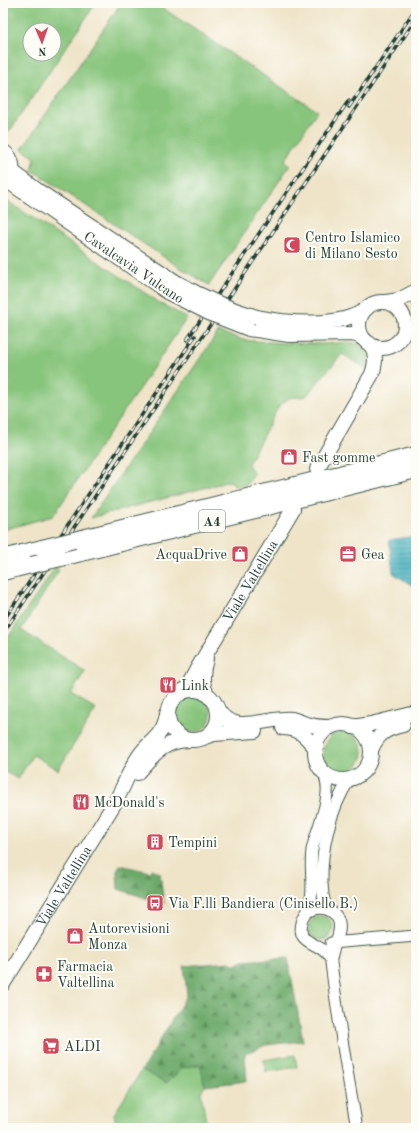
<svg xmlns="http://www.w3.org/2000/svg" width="419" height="1131" font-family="'Old Standard TT',serif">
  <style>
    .grass { fill: #87c47b; stroke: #538058; fill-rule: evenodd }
    .forest { fill: url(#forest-firs); stroke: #467450 }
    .water { fill: url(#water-rules); stroke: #2f7678 }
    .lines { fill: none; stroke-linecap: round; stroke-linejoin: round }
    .minor-casing { stroke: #3e564a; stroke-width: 13 }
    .major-casing { stroke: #3e564a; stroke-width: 16 }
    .highway-casing { stroke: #3e564a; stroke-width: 18 }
    .minor { stroke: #fff; stroke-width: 11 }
    .major { stroke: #fff; stroke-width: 14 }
    .highway { stroke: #fff; stroke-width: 16 }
    .rail-casing { stroke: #1f3d34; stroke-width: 3.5 }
    .rail { stroke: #fdfcf7; stroke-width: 2; stroke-dasharray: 6; stroke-linecap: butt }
    .major-bridge-casing { stroke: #3e564a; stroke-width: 16; stroke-linecap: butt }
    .highway-bridge-casing { stroke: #3e564a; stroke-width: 18; stroke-linecap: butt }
    .major-bridge { stroke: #fff; stroke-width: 14 }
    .highway-bridge { stroke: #fff; stroke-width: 16 }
    .labels { text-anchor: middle; stroke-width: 4; stroke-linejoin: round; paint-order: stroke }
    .shield { fill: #fdfcf7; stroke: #62766e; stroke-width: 1 }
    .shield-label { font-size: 13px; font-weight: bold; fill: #1f3d34 }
    .poi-label { font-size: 14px; fill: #1f3d34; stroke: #fdfcf7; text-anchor: start }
    .street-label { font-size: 14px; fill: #1f3d34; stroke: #fdfcf7 }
  </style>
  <defs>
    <pattern id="forest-firs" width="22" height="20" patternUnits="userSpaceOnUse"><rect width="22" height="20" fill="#6daa6b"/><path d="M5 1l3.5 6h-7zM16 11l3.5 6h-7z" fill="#598c59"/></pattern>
    <pattern id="water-rules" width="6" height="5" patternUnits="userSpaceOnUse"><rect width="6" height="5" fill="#3faebb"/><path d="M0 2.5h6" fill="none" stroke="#348f99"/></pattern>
  </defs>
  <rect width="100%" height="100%" fill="#fdfcf7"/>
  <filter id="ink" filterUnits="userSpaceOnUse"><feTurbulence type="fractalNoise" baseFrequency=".025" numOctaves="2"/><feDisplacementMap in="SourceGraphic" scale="8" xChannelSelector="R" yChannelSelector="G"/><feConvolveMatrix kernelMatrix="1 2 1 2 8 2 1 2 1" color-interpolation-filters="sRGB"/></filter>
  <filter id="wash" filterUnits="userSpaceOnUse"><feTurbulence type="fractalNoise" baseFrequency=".012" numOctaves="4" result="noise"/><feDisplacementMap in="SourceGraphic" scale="16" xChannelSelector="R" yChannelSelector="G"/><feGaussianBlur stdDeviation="0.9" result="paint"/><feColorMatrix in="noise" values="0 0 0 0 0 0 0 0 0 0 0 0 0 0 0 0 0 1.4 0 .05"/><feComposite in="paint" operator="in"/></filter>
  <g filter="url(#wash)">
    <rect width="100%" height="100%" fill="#efe4c8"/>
    <g class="grass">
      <path d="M3,3H96L9,132L3,134ZM30,30H54V54H30Z"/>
      <polygon points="121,3 155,3 317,111 285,161 290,165 209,285 182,269 32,170 35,158 22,149"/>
      <polygon points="3,198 160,303 187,318 53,516 3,530"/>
      <polygon points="218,332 244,340 282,343 322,344 348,342 359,344 369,355 367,369 342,354 306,396 289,398 279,406 248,464 254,474 246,485 234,486 230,481 91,518"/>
      <polygon points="56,566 59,570 21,630 85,671 71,694 96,709 58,770 33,755 18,779 3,771 3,645"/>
      <circle cx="193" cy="714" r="18"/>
      <circle cx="343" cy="752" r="20"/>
      <circle cx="321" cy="928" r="12"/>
      <polygon points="295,1055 297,1067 266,1072 264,1060"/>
      <polygon points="201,1064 205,1086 201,1092 207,1128 117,1128 114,1114 142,1070 167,1083 182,1068"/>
    </g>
    <g class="forest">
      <polygon points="120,865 150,872 151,869 160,873 164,904 118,889 117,871"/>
      <polygon points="288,958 303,1041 266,1045 245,1054 247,1081 205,1086 200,1064 182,1068 167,1083 142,1070 187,995 184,966 229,962 236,965 243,961"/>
    </g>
    <polygon class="water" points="416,536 416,588 393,573 389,540"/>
  </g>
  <g filter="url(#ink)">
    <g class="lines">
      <g class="minor-casing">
        <g id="minor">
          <path d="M331,911C322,903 323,893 322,883C321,848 330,810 349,780"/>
          <path d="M305,916C317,897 309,871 312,850C316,831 326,812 327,793C328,786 326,780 324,772"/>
          <polyline points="331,943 416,936"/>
          <path d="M331,960C329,957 327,953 324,951C314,942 297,942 302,923C303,918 306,913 310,911C320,905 333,909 338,919C344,933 330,948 331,963C338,1018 347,1073 357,1128"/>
        </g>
      </g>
      <g class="major-casing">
        <g id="major">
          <path d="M3,151C13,158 15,169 8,178"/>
          <polyline points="12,171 37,190 176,282"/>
          <polyline points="6,180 169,293"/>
          <polyline points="386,302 399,300 416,291"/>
          <circle cx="382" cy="325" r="23"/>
          <path d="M257,317C287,323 341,328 366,309"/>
          <polyline points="249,329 289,335 353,334 359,336 365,340"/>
          <path d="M317,469L372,374C376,363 377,352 369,343"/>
          <path d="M206,659C202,671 201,687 209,697"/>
          <circle cx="193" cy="715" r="25"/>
          <path id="s1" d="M181,693L188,686L197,669L293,509"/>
          <path d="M217,708C232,738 267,716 292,719C297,720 302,723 307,724C315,727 323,727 331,727"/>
          <circle cx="343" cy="752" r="28"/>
          <polyline points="353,727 371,724 416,713"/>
          <path d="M283,728C302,729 304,736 316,748"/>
          <polyline points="204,737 214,734 255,731"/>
          <path d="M371,750C378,734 385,729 403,725"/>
          <path d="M137,773C153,755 164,740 190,740"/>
          <path id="s2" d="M3,984L114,804C123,789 128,773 137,759C148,740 164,738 167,713"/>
        </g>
      </g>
      <g class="highway-casing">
        <g id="highway">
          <polyline points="74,540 416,455"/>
          <polyline points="3,558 42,548"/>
          <polyline points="61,558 416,470"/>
          <polyline points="3,572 31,565"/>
        </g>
      </g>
      <use href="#minor" class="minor"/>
      <use href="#major" class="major"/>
      <use href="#highway" class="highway"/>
      <g class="rail-casing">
        <g id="rail">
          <polyline points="349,107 416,8"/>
          <polyline points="187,340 349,100"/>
          <polyline points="3,621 195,336"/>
          <polyline points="3,633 416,19"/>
        </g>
      </g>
      <use href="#rail" class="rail"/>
      <g class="major-bridge-casing">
        <g id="major-bridge">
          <path d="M176,282C202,297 228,309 257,317"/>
          <polyline points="169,293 211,314 249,329"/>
        </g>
      </g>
      <g class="highway-bridge-casing">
        <g id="highway-bridge">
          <polyline points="42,548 74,540"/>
          <polyline points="31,565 61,558"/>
        </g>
      </g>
      <use href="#major-bridge" class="major-bridge"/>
      <use href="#highway-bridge" class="highway-bridge"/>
    </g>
  </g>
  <defs>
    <g id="mosque-square" transform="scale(0.9)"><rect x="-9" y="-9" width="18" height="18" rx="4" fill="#d1495b" stroke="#fdfcf7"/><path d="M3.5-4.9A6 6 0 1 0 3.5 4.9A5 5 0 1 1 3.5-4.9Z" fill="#fff"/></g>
    <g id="shop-square" transform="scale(0.9)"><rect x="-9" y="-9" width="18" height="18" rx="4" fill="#d1495b" stroke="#fdfcf7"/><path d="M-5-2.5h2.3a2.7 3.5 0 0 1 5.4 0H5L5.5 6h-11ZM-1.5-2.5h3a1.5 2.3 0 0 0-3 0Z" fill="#fff"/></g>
    <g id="office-square" transform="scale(0.9)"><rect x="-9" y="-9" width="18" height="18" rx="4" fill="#d1495b" stroke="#fdfcf7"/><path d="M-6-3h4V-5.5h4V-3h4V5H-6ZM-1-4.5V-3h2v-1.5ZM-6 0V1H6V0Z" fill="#fff"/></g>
    <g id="restaurant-square" transform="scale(0.9)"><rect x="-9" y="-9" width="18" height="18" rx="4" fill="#d1495b" stroke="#fdfcf7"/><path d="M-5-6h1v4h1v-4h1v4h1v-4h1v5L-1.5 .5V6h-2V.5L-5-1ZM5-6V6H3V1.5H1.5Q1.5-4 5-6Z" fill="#fff"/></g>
    <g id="building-square" transform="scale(0.9)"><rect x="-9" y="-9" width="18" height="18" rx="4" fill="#d1495b" stroke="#fdfcf7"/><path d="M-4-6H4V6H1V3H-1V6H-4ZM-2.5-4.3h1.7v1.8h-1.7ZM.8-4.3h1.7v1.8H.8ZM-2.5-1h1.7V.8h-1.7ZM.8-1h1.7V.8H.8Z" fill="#fff"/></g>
    <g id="bus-square" transform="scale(0.9)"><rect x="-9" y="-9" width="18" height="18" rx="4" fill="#d1495b" stroke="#fdfcf7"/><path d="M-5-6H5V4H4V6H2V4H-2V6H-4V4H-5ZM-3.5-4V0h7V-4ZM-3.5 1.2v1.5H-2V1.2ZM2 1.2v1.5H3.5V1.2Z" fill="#fff"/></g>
    <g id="pharmacy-square" transform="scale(0.9)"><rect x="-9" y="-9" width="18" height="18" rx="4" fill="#d1495b" stroke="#fdfcf7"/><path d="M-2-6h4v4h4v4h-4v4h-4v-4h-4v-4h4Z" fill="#fff"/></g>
    <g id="supermarket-square" transform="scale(0.9)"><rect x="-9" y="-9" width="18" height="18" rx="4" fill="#d1495b" stroke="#fdfcf7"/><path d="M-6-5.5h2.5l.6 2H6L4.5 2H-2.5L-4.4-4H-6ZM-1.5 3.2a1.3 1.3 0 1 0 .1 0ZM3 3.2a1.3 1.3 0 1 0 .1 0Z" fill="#fff"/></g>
  </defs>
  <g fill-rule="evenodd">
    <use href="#mosque-square" x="292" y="245"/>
    <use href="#shop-square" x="289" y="457"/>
    <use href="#shop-square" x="240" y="554"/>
    <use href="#office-square" x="348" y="554"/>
    <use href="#restaurant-square" x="168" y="685"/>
    <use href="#restaurant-square" x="81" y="802"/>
    <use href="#building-square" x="155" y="842"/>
    <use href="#bus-square" x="155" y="903"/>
    <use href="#shop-square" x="75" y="936"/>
    <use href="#pharmacy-square" x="44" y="974"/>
    <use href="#supermarket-square" x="51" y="1046"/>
  </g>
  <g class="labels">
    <rect class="shield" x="199" y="510" width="26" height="22" rx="3"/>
    <g class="shield-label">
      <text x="212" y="526">A4</text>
    </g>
    <g class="poi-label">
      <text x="305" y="242">Centro Islamico<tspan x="305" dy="16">di Milano Sesto</tspan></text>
      <text x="302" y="462">Fast gomme</text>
      <text x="227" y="559" text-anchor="end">AcquaDrive</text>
      <text x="361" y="559">Gea</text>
      <text x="181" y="690">Link</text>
      <text x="94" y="807">McDonald's</text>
      <text x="168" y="847">Tempini</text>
      <text x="168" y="908">Via F.lli Bandiera (Cinisello B.)</text>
      <text x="88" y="933">Autorevisioni<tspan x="88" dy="16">Monza</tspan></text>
      <text x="57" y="971">Farmacia<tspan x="57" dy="16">Valtellina</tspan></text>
      <text x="64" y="1051">ALDI</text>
    </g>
    <g class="street-label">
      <text transform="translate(134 267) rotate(34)" y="5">Cavalcavia Vulcano</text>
      <text dy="5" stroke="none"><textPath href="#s1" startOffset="132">Viale Valtellina</textPath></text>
      <text dy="5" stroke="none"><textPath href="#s2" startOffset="115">Viale Valtellina</textPath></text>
    </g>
  </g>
  <rect width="419" height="1131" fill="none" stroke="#fdfcf7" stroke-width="16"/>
  <g transform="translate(42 42) rotate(178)"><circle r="19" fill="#fdfcf7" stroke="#a4b0a9"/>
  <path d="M0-3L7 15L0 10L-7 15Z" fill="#d1495b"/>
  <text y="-6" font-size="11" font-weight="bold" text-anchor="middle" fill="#1f3d34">N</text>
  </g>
</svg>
